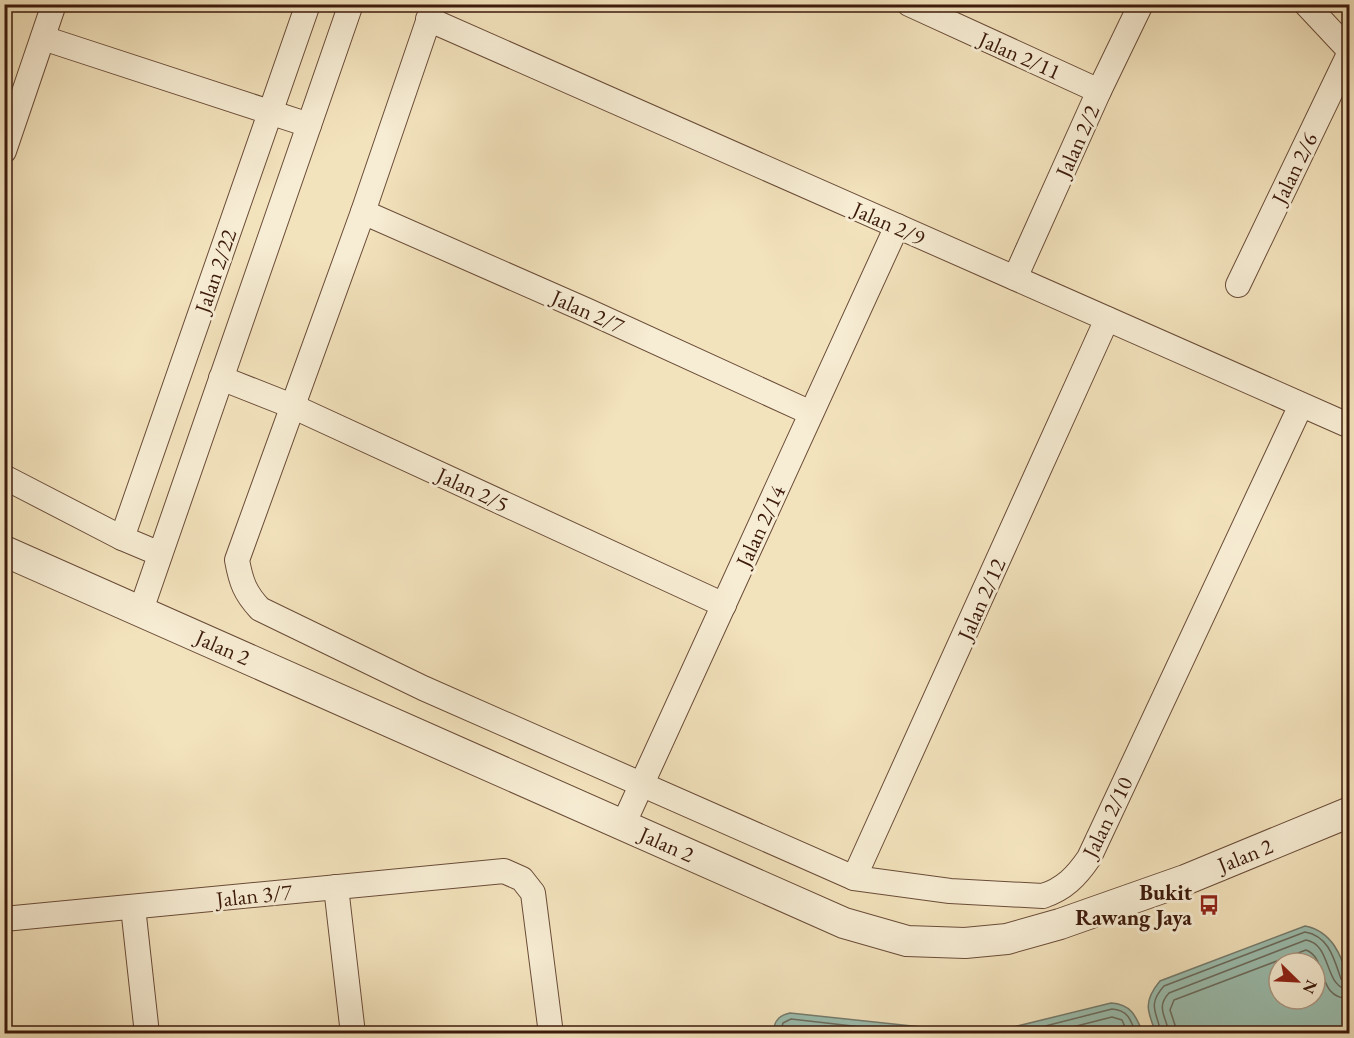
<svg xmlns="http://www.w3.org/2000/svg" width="1354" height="1038" font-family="'EB Garamond',serif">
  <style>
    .water { fill: #9bbeaf; stroke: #757c6e; stroke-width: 1.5; fill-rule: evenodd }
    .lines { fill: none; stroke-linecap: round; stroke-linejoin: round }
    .shore { stroke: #6c6c5e; stroke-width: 1.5 }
    .minor-casing { stroke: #6a4c38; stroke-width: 26 }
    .tertiary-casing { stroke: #6a4c38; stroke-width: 32 }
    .minor { stroke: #f7edd4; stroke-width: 24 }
    .tertiary { stroke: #f7edd4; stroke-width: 30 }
    .labels { text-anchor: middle; stroke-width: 6; stroke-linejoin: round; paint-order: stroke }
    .street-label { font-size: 22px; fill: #3c1a0c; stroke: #f7edd4 }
    .poi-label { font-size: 22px; font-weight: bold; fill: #3c1a0c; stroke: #f7edd4; text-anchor: end }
  </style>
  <rect width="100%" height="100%" fill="#f3e3bd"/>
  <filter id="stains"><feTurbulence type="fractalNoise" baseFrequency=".00333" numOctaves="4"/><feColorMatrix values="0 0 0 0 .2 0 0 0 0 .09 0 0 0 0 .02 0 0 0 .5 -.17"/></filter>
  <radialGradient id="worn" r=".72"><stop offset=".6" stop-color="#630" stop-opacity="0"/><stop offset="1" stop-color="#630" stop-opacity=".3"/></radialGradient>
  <g class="water">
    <path d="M1305,926C1332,931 1342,956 1349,981C1353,997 1350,1017 1349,1033H1156C1147,1011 1143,1001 1160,981ZM1279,963H1315V999H1279Z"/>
    <path d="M1111,1003C1131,1004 1136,1016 1143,1033H989Z"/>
    <path d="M790,1013L978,1033H774C773,1022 779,1015 790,1013Z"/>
  </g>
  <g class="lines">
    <g class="shore">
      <polyline points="780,1034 783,1023 791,1019 923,1034"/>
      <polyline points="787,1034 788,1028 791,1027 854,1034"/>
      <path d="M1014,1034L1112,1009C1128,1010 1131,1020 1136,1034"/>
      <polyline points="1045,1034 1112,1017 1122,1020 1128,1034"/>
      <path d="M1161,1034C1158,1013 1146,1006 1164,986L1305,932C1329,936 1334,959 1341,979L1350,982"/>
      <path d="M1169,1034C1167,1017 1155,1008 1169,993L1306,940C1333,945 1323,988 1350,990"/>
      <path d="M1178,1034L1170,1010L1174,1000L1306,950C1329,959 1315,998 1350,999"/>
    </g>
    <g class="minor-casing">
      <g id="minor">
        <path d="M434,4L363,212L237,560C241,582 245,593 260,609L423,688L854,878L950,891L1043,896C1064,889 1076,877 1089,858L1301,405"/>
        <polyline points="909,4 1099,91"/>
        <polyline points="1306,4 1350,51"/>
        <polyline points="428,19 1350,426"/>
        <polyline points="43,38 309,125"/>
        <polyline points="4,151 54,4"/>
        <polyline points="363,212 588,311 811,413"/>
        <polyline points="1015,278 1099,91 1141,4"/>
        <polyline points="1238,285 1350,52"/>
        <polyline points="221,378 292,406 724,605"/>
        <polyline points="4,477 122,538 160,554"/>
        <polyline points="122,538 308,4"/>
        <polyline points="141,610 351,4"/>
        <polyline points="623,825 897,226"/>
        <polyline points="854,878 1107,319"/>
        <polyline points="336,887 353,1034"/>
        <polyline points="133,907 147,1034"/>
        <polyline points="4,919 504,871 522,879 533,893 551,1034"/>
      </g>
    </g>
    <g class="tertiary-casing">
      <polyline id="tertiary" points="4,551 844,923 907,941 965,943 1007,939 1060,924 1185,880 1350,812"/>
    </g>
    <use href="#minor" class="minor"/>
    <use href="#tertiary" class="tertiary"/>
  </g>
  <defs>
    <g id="bus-bare" transform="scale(1.62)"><path d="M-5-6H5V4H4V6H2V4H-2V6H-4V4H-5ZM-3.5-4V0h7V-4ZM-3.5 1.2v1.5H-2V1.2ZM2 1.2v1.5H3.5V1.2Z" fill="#8f2418" stroke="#f7edd4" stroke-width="2.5" paint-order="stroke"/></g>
  </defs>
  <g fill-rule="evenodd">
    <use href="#bus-bare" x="1209" y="905"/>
  </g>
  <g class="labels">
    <g class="street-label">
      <text transform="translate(1020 55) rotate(24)" y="8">Jalan 2/11</text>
      <text transform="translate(1077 141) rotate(-66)" y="8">Jalan 2/2</text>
      <text transform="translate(1294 168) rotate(-64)" y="8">Jalan 2/6</text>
      <text transform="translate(889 223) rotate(24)" y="8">Jalan 2/9</text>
      <text transform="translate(215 271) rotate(-71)" y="8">Jalan 2/22</text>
      <text transform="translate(588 311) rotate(24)" y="8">Jalan 2/7</text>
      <text transform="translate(473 489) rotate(25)" y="8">Jalan 2/5</text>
      <text transform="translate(760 526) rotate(-65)" y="8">Jalan 2/14</text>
      <text transform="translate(981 599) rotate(-66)" y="8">Jalan 2/12</text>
      <text transform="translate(223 647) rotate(24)" y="8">Jalan 2</text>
      <text transform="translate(1107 817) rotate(-64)" y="8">Jalan 2/10</text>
      <text transform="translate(667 844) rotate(24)" y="8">Jalan 2</text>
      <text transform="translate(1245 855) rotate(-22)" y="8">Jalan 2</text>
      <text transform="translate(254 895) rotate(-6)" y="8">Jalan 3/7</text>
    </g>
    <g class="poi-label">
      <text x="1192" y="900">Bukit<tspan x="1192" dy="25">Rawang Jaya</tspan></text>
    </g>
  </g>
  <rect width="1354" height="1038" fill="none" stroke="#f3e3bd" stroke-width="24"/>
  <rect x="6" y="6" width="1342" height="1026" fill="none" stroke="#3c1a0c" stroke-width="3"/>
  <rect x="12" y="12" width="1330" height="1014" fill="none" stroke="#3c1a0c" stroke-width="1.5"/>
  <g transform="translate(1297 981) rotate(114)"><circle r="28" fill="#f7edd4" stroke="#ac9984" stroke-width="1.5"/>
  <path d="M0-4.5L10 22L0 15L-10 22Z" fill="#8f2418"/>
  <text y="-9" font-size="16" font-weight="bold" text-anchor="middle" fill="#3c1a0c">N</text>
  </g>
  <rect width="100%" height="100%" filter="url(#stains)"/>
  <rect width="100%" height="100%" fill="url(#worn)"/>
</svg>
